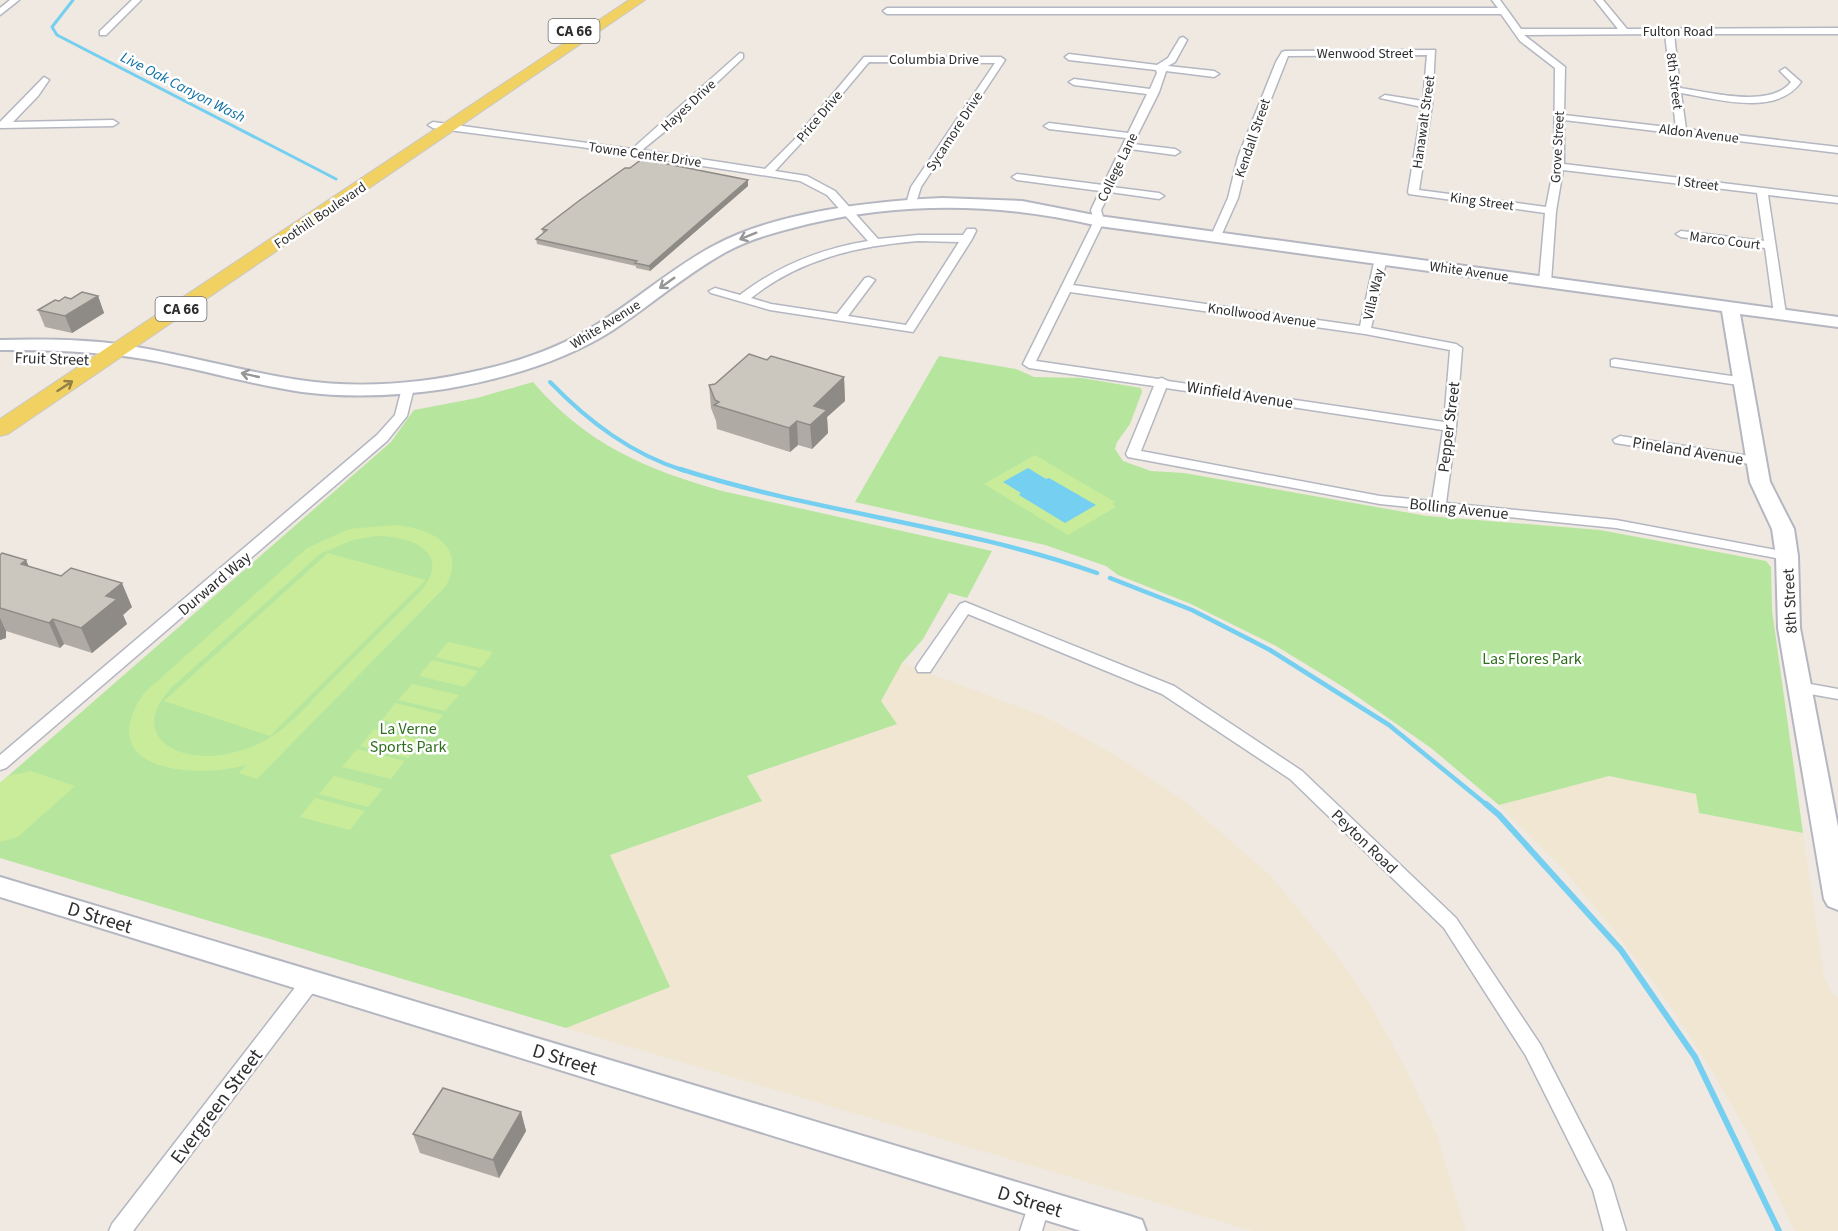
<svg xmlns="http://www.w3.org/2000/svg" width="1838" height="1231" font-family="'Source Sans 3',sans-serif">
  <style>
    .education { fill: #f0e6d1 }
    .green { fill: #b6e59e }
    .pitch { fill: #c9ec9a; fill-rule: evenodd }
    .water { fill: #75cff0 }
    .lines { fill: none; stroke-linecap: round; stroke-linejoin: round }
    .stream-far3 { stroke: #75cff0; stroke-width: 3 }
    .stream-far2 { stroke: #75cff0; stroke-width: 4 }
    .stream-far1 { stroke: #75cff0; stroke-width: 4.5 }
    .stream { stroke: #75cff0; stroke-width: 6 }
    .street-casing { stroke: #b4b7c1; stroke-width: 3 }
    .secondary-casing { stroke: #b4b7c1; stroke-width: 4 }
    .primary-casing { stroke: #c9c9c9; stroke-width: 2 }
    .street { fill: #fff; fill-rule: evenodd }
    .secondary { fill: #fff; fill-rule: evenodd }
    .primary { fill: #f2d163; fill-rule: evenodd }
    .wall { fill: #afaba4 }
    .shaded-wall { fill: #8e8b86 }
    .building { fill: #cbc7bf; stroke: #8e8b86; stroke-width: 1.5 }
    .oneway { stroke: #969696 }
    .oneway2 { stroke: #908048 }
    .labels { text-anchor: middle; stroke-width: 5; stroke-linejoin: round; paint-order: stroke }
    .far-street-label { font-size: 14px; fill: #2e2e2e; stroke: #fff }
    .shield { fill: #fff; stroke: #6d6d6d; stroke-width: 1.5 }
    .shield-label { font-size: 15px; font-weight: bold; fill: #2e2e2e }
    .far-water-label { font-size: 15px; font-style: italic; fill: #0d6fa3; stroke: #fff }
    .street-label { font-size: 16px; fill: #2e2e2e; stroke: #fff }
    .park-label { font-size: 16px; fill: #2c6e1b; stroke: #fff }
    .near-street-label { font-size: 20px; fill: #2e2e2e; stroke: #fff }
  </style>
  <rect width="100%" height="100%" fill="#efe9e1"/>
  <g class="education">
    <polygon points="902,663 1046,717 1117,756 1182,799 1269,874 1341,961 1368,1001 1405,1067 1437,1135 1466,1231 1253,1231 566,1028 670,987 610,855 762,801 747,777 896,724 881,701"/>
    <polygon points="1608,776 1697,794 1699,813 1803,833 1824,977 1833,995 1838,997 1838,1231 1795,1231 1746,1130 1711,1069 1669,1004 1617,934 1565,871 1499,805"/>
  </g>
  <g class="green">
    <polygon points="939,356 1016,369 1034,377 1082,378 1141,388 1142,392 1130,424 1117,442 1115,449 1123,461 1151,471 1184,473 1427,516 1600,530 1766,561 1771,567 1772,610 1803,833 1699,813 1696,794 1609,776 1499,805 1431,748 1345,688 1276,646 1191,604 1118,575 1106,566 1045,545 855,502"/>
    <path d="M533,382C586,444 645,469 722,491L992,551L967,598L949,593L923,639L902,663L881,701L897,724L747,776L762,801L610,855L670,987L566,1028L0,858V783L391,442L414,410L477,398Z"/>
  </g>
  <g class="pitch">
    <polygon points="1035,455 1115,502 1112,504 1116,507 1068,535 984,484"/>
    <path d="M395,525C431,529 467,544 446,586L257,779L239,773L246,765C193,780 91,770 144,693L307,548L349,529ZM377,536C411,536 453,552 421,591C389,623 356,656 324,688C306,706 289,727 266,740C250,749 229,755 210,756C162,757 134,727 172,687L320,554L353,540Z"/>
    <polygon points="328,553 426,580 270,736 164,701"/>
    <polygon points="448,642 493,652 481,668 435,657"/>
    <polygon points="432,660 478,671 465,687 419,676"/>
    <polygon points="412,684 459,695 445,711 398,700"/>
    <polygon points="395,703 396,703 443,715 429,732 382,720"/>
    <polygon points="374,729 422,740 408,758 360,746"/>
    <polygon points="357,749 405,761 391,779 342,767"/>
    <polygon points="31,771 75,786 18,837 0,842 0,783 8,776"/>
    <polygon points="334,776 383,789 368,807 319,794"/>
    <polygon points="315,798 365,811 350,830 300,817"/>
  </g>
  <polygon class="water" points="1028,468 1046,479 1049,478 1096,505 1065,523 1019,495 1021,493 1003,482"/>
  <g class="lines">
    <polyline class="stream-far3" points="73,0 52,27 57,35 336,179"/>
    <path class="stream-far2" d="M550,382C589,422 631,454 685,471"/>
    <g class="stream-far1">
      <path d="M680,469C817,513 961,525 1097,573"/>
      <polyline points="1110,578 1192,610 1270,650 1389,725 1488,806"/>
    </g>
    <polyline class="stream" points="1486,804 1499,815 1621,950 1695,1057 1779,1231"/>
    <g class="street-casing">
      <g id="street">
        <polygon points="10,0 19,0 0,15 0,8"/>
        <polygon points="132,0 141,0 106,35 100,35 100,31"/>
        <path d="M1492,0H1500L1521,29H1618L1595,0H1603L1627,29L1838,28V34H1674L1680,88C1709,92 1771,109 1791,82L1780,71L1785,68L1801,82C1776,117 1717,99 1681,93L1686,129L1838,147V153L1564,120V164L1838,197V203L1768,195L1786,314L1784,316L1780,318L1774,314L1765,248L1681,237L1676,234L1681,231L1764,241L1757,193L1563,170L1556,211L1551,282L1545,285L1539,282L1545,213L1409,194L1408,192L1422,107L1380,98L1385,95L1423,101L1427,55L1288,56L1248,157L1238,198L1221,236L1220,238H1212L1211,236L1228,198L1238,157L1276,62L1282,52L1285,51L1435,50L1432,105L1419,190L1546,207L1554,166L1555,68L1520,41L1501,14H887L883,11L887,8H1498ZM1665,34L1676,128L1564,115L1565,67L1524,35Z"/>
        <path d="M1183,37L1187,40L1175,62L1168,66L1214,71L1219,74L1214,77L1166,71L1159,92L1133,144L1175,149L1180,152L1175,155L1130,149L1112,187L1159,193L1164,196L1159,199L1110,192L1101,210L1104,221L1073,285L1360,326L1375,258L1377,256H1385L1387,258L1371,328L1456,344L1462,348L1456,427L1446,503L1616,520L1787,552L1794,556L1792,559L1787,560L1616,528L1380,504L1128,457L1126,454L1154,386L1029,368L1023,364L1094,221L1091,210L1100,191L1017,180L1012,177L1017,174L1103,185L1126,138L1049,129L1044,126L1049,123L1128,133L1147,94L1074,85L1069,82L1074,79L1150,89L1157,73L1156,70L1069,60L1065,57L1069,54L1157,65L1168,58L1180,38ZM1070,292L1365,334L1450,350L1444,422L1168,381L1162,378L1158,379L1036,361ZM1166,388L1443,430L1432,501L1380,496L1141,451Z"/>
        <path d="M740,53L743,54V58L669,128L642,150L765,169L794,140L864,57H1001L1005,60L921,187L915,206L906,204L911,187L995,63L869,62L800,144L775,171L807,176L835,191L878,239L918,235H963L967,229H975L976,231L972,239L913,332L770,310L711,293L709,291L715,288L740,295C779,265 820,249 868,241L827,195L800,181L581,147L433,128L428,125L433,122L632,149ZM918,241L959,242L906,325L848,316L875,280L869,277L865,278L837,314L771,304L751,298C800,259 857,246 918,241Z"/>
        <polygon points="44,77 49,80 38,96 13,122 113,120 118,123 113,126 0,128 0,122"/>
        <polygon points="1615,359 1745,378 1751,382 1745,386 1611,366 1611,360"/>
        <polygon points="408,384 414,388 407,416 387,441 6,768 0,770 0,755 377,435 395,415 402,388"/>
        <polygon points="1620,436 1756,457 1763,461 1756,465 1615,443 1613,440"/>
        <polygon points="965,602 1174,686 1302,771 1456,918 1540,1044 1611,1182 1626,1231 1604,1231 1593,1190 1526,1056 1444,928 1290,779 1162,694 968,614 930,672 918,672 916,668 918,664 960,604"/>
        <polygon points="1799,682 1838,689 1838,699 1793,691 1791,687 1793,683"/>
        <polygon points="311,973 318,976 320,981 318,986 133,1231 109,1231 112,1224 304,976"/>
        <polygon points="1039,1194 1047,1197 1050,1204 1042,1231 1020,1231 1031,1197"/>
      </g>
    </g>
    <g class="secondary-casing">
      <g id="secondary">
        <path d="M942,198L1022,201L1099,216L1838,317V327L1740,314L1770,482L1794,529L1798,556L1800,628L1838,827V910L1828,906L1824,899L1778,628L1776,556L1772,529L1750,482L1722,311L1099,226C1003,203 905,201 808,224C780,231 752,238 726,252C686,274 651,305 613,330C563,362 503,379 445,389C398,396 349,398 302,392C248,384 197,368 144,359C96,351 48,350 0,350V340C41,339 83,339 124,345C183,354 240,371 299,380C359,389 422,384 481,370C521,361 561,347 596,325C637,300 673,267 715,245C776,212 873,201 942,198Z"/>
        <polygon points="0,877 1130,1216 1142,1220 1146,1231 1081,1231 0,897"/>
      </g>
    </g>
    <g class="primary-casing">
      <polygon id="primary" points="629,0 645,0 8,434 0,436 0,419"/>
    </g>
    <use href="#street" class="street"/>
    <use href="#secondary" class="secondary"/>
    <use href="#primary" class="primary"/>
  </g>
  <g class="wall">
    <polygon points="748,186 650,271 636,268 636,266 537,244 536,239 543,234 542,229"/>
    <polygon points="98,296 104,313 72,333 45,327 38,310 71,299"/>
    <polygon points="767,360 844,377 845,401 827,417 828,433 812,449 798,445 790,452 717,429 716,421 711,408 709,385 715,384"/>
    <polygon points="0,555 26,560 28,566 132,607 123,615 127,624 92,653 64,644 60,648 6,631 6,638 0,640"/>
    <polygon points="521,1112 526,1131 499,1178 420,1153 413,1134"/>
  </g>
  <g class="shaded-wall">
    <polygon points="748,180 748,186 650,271 649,266"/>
    <polygon points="98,296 104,313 72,333 65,316"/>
    <polygon points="844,377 845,401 827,417 828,433 812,449 810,425 814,406"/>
    <polygon points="797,421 798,445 790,452 789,428"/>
    <polygon points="26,560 37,585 21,564"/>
    <polygon points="122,583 132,607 123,615 127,624 92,653 81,628 106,596"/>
    <polygon points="0,618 6,631 6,638 0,640"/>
    <polygon points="53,619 64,644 60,648 49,623"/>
    <polygon points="521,1112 526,1131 499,1178 493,1160"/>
  </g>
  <g class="building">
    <polygon points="642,159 748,180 649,266 635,263 637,261 536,239 547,230 542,229 580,200 625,168 630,168"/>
    <polygon points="82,292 98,296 65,316 38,310 55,300 59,301 65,297 71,299"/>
    <polygon points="749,354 767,360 771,356 844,377 814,406 827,410 810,425 797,421 789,428 714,405 719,402 715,400 709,385 715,384"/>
    <polygon points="2,553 26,560 21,564 61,576 71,568 122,583 106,596 117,599 81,628 53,619 49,623 0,608 0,555"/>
    <polygon points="443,1088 521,1112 493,1160 413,1134"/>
  </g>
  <defs><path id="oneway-shaft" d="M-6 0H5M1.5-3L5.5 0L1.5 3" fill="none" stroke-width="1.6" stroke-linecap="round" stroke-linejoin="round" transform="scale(1.5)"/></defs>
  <g class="oneway">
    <use href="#oneway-shaft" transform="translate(748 236) rotate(158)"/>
    <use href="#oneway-shaft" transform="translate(667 283) rotate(145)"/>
    <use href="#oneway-shaft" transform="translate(250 375) rotate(-167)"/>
  </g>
  <use class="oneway2" href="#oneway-shaft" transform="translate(65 386) rotate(-33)"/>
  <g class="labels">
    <g class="far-street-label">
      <text x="1678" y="36">Fulton Road</text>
      <text x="1365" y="58">Wenwood Street</text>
      <text x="934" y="64">Columbia Drive</text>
      <text transform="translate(1675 81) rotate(83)" y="5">8th Street</text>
      <text transform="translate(688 105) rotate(-43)" y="5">Hayes Drive</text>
      <text transform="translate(819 116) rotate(-50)" y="5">Price Drive</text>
      <text transform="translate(1423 122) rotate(-82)" y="5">Hanawalt Street</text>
      <text transform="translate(954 131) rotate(-57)" y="5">Sycamore Drive</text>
      <text transform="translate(1699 133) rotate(7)" y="5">Aldon Avenue</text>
      <text transform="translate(1252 138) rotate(-71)" y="5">Kendall Street</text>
      <text transform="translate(1557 147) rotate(-87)" y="5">Grove Street</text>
      <text transform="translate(645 154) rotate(8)" y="5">Towne Center Drive</text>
      <text transform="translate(1117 167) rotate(-64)" y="5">College Lane</text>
      <text transform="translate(1698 183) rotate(7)" y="5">I Street</text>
      <text transform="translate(1482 201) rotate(8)" y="5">King Street</text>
      <text transform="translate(320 215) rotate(-34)" y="5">Foothill Boulevard</text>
      <text transform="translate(1725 240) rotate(7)" y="5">Marco Court</text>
      <text transform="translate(1469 271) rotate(8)" y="5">White Avenue</text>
      <text transform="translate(1373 294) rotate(-77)" y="5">Villa Way</text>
      <text transform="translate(1262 315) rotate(8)" y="5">Knollwood Avenue</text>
      <text transform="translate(605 324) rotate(-32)" y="5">White Avenue</text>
    </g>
    <g class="shield">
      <rect x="548.5" y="19" width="51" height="24" rx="4.5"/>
      <rect x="155.5" y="297" width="51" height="24" rx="4.5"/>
    </g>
    <g class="shield-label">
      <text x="574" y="36">CA 66</text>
      <text x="181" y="314">CA 66</text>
    </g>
    <g class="far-water-label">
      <text transform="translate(183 87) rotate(27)" y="5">Live Oak Canyon Wash</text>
    </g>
    <g class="street-label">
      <text transform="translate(52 358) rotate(2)" y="6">Fruit Street</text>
      <text transform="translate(1240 394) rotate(9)" y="6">Winfield Avenue</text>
      <text transform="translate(1448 427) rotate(-83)" y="6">Pepper Street</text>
      <text transform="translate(1688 450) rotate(9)" y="6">Pineland Avenue</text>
      <text transform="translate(1459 508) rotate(6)" y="6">Bolling Avenue</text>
      <text transform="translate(214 583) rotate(-40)" y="6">Durward Way</text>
      <text transform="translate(1789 601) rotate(-93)" y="6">8th Street</text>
      <text transform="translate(1365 841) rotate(44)" y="6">Peyton Road</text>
    </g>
    <g class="park-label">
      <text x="1532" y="664">Las Flores Park</text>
      <text x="408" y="734">La Verne<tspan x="408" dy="18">Sports Park</tspan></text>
    </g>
    <g class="near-street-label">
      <text transform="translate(100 917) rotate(17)" y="7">D Street</text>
      <text transform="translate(565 1059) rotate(17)" y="7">D Street</text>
      <text transform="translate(216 1106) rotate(-53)" y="7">Evergreen Street</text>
      <text transform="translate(1030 1201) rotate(17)" y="7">D Street</text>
    </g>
  </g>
</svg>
